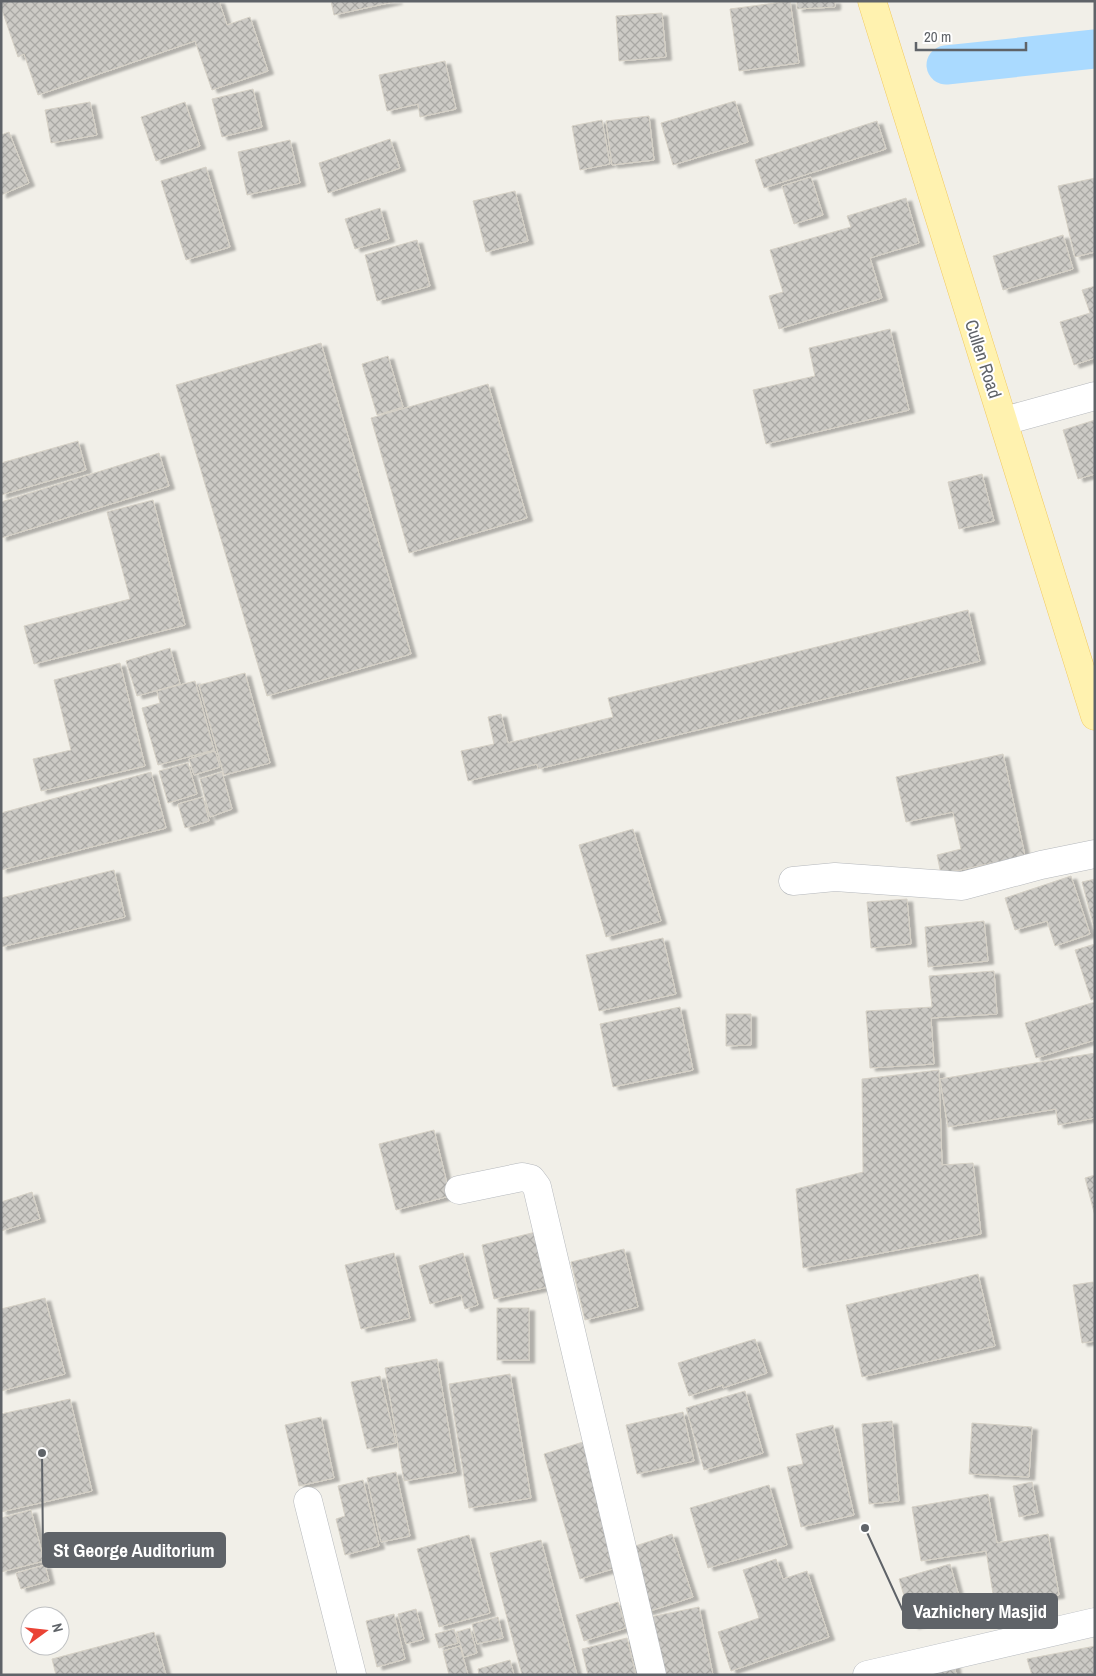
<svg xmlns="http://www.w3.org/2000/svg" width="1096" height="1676" font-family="'Archivo Narrow',sans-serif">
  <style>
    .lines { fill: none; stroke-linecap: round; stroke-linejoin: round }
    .canal { stroke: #aadaff; stroke-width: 39 }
    .building { fill: url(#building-cross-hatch); stroke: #d6d1c6; filter: url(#shadow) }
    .minor-casing { stroke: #b5b8bc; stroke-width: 29 }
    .secondary-casing { stroke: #b6babf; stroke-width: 29 }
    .primary-casing { stroke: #f2c960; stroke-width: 29 }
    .minor { stroke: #fff; stroke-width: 28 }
    .secondary { stroke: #fff; stroke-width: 28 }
    .primary { stroke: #fff2af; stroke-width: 28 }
    .labels { text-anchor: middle; stroke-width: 4; stroke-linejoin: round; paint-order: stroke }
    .street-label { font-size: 18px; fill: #5f6368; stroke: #fff }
    .leader { fill: none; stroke: #5f6368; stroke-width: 2 }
    .callout-dot { fill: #5f6368; stroke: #fff; stroke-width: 2 }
    .callout { fill: #5f6368; stroke: #5f6368; stroke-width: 2 }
    .callout-label { font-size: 19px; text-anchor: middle; font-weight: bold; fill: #fff }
  </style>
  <defs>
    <pattern id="building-cross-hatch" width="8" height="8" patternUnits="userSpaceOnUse" patternTransform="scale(1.25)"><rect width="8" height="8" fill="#cccac5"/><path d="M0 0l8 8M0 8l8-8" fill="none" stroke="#a9a8a4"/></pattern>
    <filter id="shadow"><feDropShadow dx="5.5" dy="3" stdDeviation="1" flood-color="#0004"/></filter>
  </defs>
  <rect width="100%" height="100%" fill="#f1efe8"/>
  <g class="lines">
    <polyline class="canal" points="946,65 1095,49"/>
  </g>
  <g class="building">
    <polygon points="1,1 219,1 227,25 250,17 268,71 212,90 195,41 38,95 24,54 18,57 1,7"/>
    <polygon points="331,1 397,1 334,15"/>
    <polygon points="790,1 799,63 739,71 730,9"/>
    <polygon points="797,1 835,1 835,7 797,9"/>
    <polygon points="662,13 666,57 619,61 616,16"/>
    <polygon points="445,61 456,109 420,117 418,104 387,111 379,75"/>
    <polygon points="253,89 262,127 222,137 212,99"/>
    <polygon points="735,101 748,142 673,165 661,123"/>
    <polygon points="90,102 97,135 51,143 45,110"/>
    <polygon points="185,102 200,146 156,161 141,117"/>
    <polygon points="649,116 654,160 612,165 606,121"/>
    <polygon points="602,120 610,164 580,170 572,126"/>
    <polygon points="877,121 886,149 764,188 755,160"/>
    <polygon points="9,132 29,183 1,195 1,135"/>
    <polygon points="390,139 400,168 328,193 319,163"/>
    <polygon points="290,140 300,183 247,195 238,152"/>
    <polygon points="206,167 230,247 186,260 161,181"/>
    <polygon points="811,177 823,215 794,224 782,186"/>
    <polygon points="1095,178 1095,252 1075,257 1058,186"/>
    <polygon points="515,191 528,241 486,252 473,201"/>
    <polygon points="906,198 919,243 870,258 882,298 779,329 769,296 783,292 770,250 851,227 847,216"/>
    <polygon points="380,208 389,239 355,249 345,219"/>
    <polygon points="1063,235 1073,269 1003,290 993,256"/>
    <polygon points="417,240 430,286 377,301 365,255"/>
    <polygon points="1095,286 1095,358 1074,365 1060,322 1090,313 1082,290"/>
    <polygon points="890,329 909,410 766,444 753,390 815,376 809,348"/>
    <polygon points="321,343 411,654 267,696 176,385"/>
    <polygon points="388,356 403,407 377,415 362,364"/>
    <polygon points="488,384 527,518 409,553 371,418"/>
    <polygon points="1095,420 1095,474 1078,479 1063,430"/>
    <polygon points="78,441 86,470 1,495 1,463"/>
    <polygon points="159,453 169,486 1,538 1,502"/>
    <polygon points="982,474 994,521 959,529 948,482"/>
    <polygon points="153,500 185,625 34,664 24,626 130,599 107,512"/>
    <polygon points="968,610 980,661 538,769 537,764 468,781 461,751 494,744 488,717 501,714 508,743 613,717 608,698"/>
    <polygon points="170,648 180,684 137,696 126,661"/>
    <polygon points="120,663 145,766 41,791 33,759 71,750 54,680"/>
    <polygon points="245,673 270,763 224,775 199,685"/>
    <polygon points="195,681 214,750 158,765 142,708 160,703 157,691"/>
    <polygon points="215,751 220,767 194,775 189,759"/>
    <polygon points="1003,754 1025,856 941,874 937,855 961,849 953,812 906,822 896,777"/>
    <polygon points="188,763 197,794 168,803 159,771"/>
    <polygon points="151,772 166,828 1,870 1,813"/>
    <polygon points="222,772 232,809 210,817 200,779"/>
    <polygon points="203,797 209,821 185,828 178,804"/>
    <polygon points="633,829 661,921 606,937 579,845"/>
    <polygon points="114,870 125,917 1,947 1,898"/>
    <polygon points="1071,876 1090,934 1055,946 1047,921 1015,930 1005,898"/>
    <polygon points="1095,879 1095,931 1082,882"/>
    <polygon points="907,899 911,944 871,948 867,902"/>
    <polygon points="984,921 988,961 928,967 925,927"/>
    <polygon points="663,938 676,994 599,1011 586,955"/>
    <polygon points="1095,944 1095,999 1091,1000 1075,950"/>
    <polygon points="994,971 997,1014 931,1018 934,1064 870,1068 866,1011 932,1007 929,976"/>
    <polygon points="1095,1002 1095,1040 1036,1058 1025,1023"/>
    <polygon points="680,1007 693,1070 613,1087 600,1024"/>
    <polygon points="726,1014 751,1014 751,1045 726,1046"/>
    <polygon points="1095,1053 1095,1118 1058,1125 1056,1109 948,1127 940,1079"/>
    <polygon points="939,1070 942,1165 973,1163 981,1234 803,1268 796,1189 863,1172 862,1079"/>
    <polygon points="434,1130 450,1196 396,1210 379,1144"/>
    <polygon points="1095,1175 1095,1216 1085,1178"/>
    <polygon points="32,1192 40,1219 1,1231 1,1202"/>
    <polygon points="536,1232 548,1287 494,1299 482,1245"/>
    <polygon points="624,1249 638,1307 585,1320 571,1262"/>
    <polygon points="394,1253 410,1318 361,1329 345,1265"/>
    <polygon points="463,1253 478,1305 465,1309 461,1295 430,1304 419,1266"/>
    <polygon points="978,1274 995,1346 862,1377 846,1305"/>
    <polygon points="1093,1282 1095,1296 1095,1341 1082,1343 1073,1285"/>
    <polygon points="45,1298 65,1374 1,1391 1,1309"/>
    <rect x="497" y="1308" width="32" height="52"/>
    <polygon points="755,1339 767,1373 723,1388 723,1385 689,1396 678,1363"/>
    <polygon points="437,1359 456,1472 404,1481 385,1368"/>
    <polygon points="510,1374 531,1498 469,1508 449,1384"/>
    <polygon points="380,1376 396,1443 367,1449 351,1382"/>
    <polygon points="745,1391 763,1453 704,1470 686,1408"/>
    <polygon points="70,1399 92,1491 1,1512 1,1414"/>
    <polygon points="683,1412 694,1461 637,1474 626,1425"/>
    <polygon points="321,1417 334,1478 299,1486 285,1425"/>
    <polygon points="892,1421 899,1501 869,1504 862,1424"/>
    <polygon points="972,1423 1032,1427 1029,1477 969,1474"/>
    <polygon points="833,1425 854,1515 801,1527 787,1467 803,1464 796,1434"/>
    <polygon points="583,1442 619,1567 580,1579 544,1454"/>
    <polygon points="396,1472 410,1536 381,1542 367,1478"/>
    <polygon points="363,1480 379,1546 345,1555 336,1519 345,1516 338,1486"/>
    <polygon points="1032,1482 1038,1513 1019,1517 1013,1486"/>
    <polygon points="769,1485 787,1545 708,1568 690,1508"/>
    <polygon points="988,1494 997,1543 1048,1534 1059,1595 995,1606 986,1551 921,1561 912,1507"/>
    <polygon points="31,1510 44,1561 1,1572 1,1518"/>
    <polygon points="672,1534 693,1597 647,1612 626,1549"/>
    <polygon points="469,1535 490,1613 439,1627 417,1549"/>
    <polygon points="541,1540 577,1675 522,1675 490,1553"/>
    <polygon points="776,1559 783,1579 807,1571 829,1637 731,1671 718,1632 759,1618 743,1570"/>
    <polygon points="950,1564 963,1611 913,1626 899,1579"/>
    <polygon points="45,1565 49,1581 21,1589 16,1573"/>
    <polygon points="618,1602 626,1628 584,1641 576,1615"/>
    <polygon points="699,1607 713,1675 662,1675 650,1617"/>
    <polygon points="416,1609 424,1639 406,1644 398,1614"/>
    <polygon points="394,1614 405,1659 377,1667 366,1621"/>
    <polygon points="498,1617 503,1638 477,1644 472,1624"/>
    <polygon points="470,1628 477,1653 464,1657 457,1632"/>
    <polygon points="454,1629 458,1643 439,1648 435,1634"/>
    <polygon points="154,1632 166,1675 56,1675 52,1659"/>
    <polygon points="627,1638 636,1675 588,1675 582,1649"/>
    <polygon points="460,1646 468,1675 449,1675 443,1651"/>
    <polygon points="1095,1646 1095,1675 1032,1675 1027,1659"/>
    <polygon points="510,1660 514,1675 479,1675 478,1669"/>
    <polygon points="954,1661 956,1675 903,1675"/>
  </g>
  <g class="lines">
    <g class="minor-casing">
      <g id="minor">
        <polyline points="1004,421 1095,396"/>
        <polyline points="793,881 835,877 962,886 1041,865 1095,854"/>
        <polyline points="459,1190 522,1177 531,1179 537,1187 652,1675"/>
        <polyline points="308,1501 352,1675"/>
      </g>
    </g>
    <g class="secondary-casing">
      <polyline id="secondary" points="867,1675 1095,1622"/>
    </g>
    <g class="primary-casing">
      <polyline id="primary" points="872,1 1095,716"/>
    </g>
    <use href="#minor" class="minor"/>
    <use href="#secondary" class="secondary"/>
    <use href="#primary" class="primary"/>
  </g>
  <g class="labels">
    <g class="street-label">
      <text transform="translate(983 359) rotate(72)" y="6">Cullen Road</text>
    </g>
  </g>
  <path class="leader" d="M42 1453L43 1550M865 1528L903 1611"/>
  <g class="callout-dot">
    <circle cx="42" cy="1453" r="5"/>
    <circle cx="865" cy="1528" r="5"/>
  </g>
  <g class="callout">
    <rect x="43" y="1533" width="182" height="34" rx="5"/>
    <rect x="903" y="1594" width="154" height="34" rx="5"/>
  </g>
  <g class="callout-label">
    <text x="134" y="1557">St George Auditorium</text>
    <text x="980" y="1618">Vazhichery Masjid</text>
  </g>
  <rect width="1096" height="1676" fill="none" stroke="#5f6368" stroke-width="5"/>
  <g transform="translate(45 1631) rotate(75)"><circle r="24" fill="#ffffff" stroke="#bfc1c3"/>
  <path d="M0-4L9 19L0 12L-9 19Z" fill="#ea4335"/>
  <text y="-8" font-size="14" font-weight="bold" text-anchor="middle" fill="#5f6368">N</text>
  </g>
  <path d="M916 42v8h110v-8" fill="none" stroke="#5f6368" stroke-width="2.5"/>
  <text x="924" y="42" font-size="15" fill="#5f6368" stroke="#ffffff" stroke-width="4" paint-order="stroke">20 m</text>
</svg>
